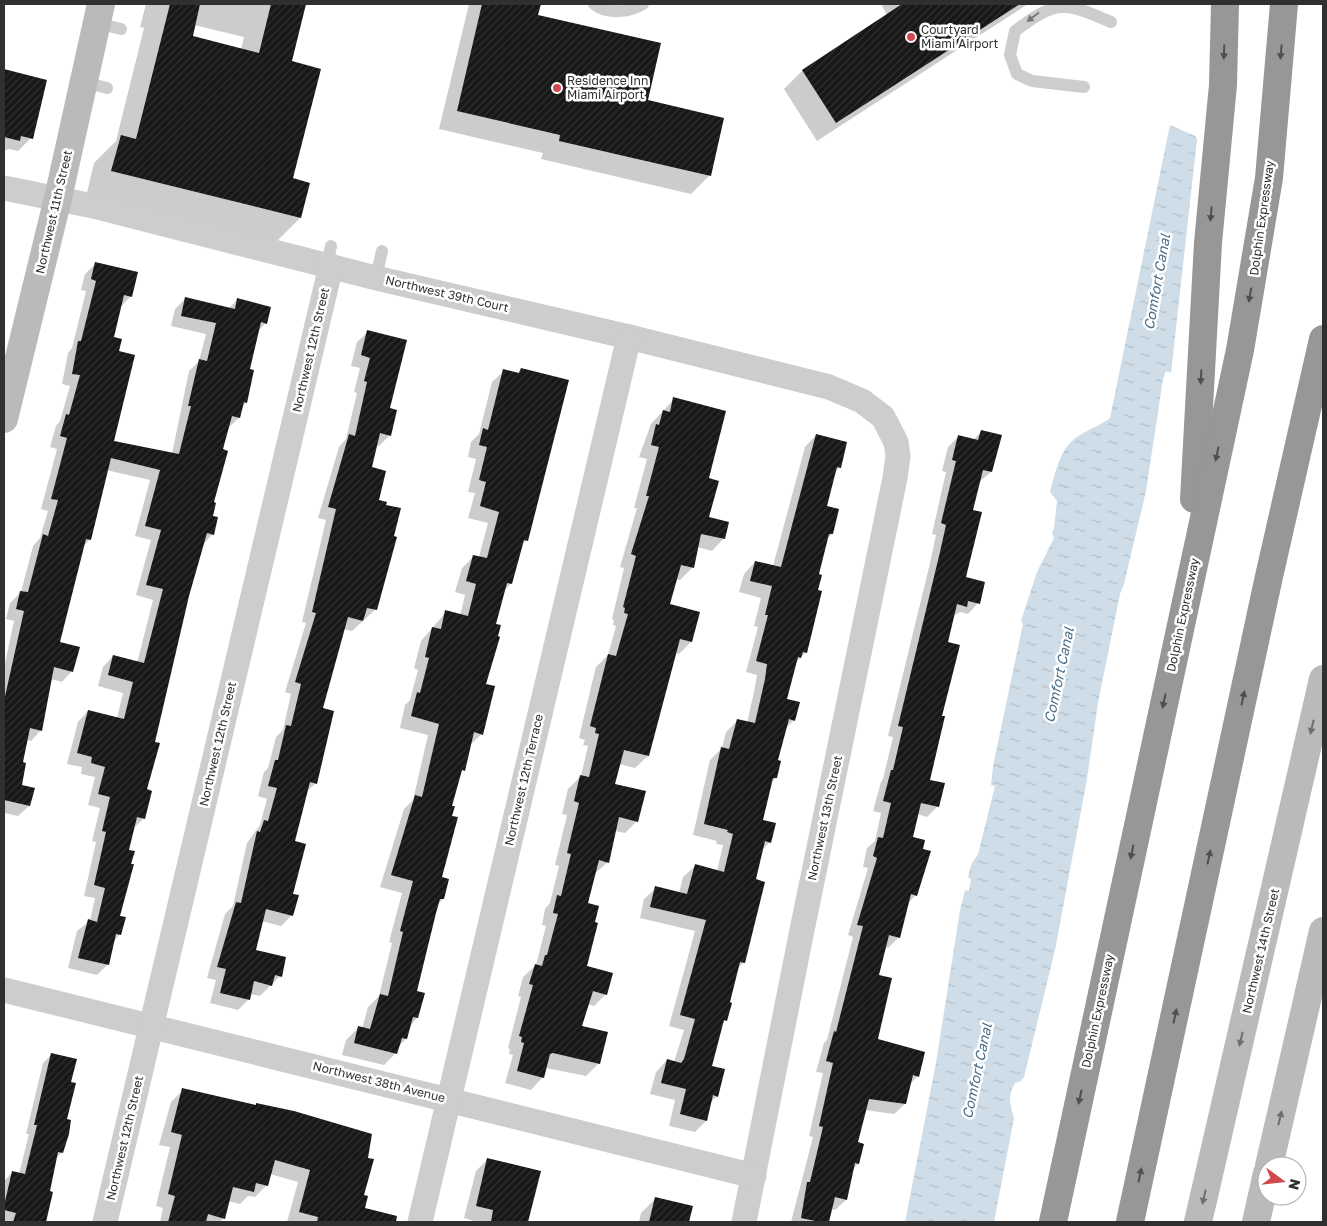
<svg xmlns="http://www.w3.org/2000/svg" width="1327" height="1226" font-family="'Golos Text',sans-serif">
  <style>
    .water { fill: url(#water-ripples) }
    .shadow { fill: #0003; fill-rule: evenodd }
    .building { fill: url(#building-hatch) }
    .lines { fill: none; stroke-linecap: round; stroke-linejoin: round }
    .lane { stroke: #cdcdcd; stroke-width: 12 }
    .street { stroke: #cdcdcd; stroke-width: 25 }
    .secondary { stroke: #bababa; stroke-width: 28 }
    .highway { stroke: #979797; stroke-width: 28 }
    .oneway { fill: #777 }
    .oneway2 { fill: #4f4f4f }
    .oneway3 { fill: #6e6e6e }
    .poi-dot { fill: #cf494f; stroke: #fff; stroke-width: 2 }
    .labels { text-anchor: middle; stroke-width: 5; stroke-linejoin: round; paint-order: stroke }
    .poi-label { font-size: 12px; fill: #303030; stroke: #fff; text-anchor: start }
    .street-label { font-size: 12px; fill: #303030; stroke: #fff }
    .water-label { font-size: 14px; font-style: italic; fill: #486d88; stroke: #fff }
  </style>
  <defs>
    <pattern id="water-ripples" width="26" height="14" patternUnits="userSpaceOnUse" patternTransform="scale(1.25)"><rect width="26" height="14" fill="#cedde8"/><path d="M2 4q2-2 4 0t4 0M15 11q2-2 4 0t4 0" fill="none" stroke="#b1bec7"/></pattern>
    <pattern id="building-hatch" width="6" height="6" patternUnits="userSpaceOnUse" patternTransform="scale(1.25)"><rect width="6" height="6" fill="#171717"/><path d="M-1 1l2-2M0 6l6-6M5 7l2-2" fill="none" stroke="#303030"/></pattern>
  </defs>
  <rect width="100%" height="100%" fill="#fff"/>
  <path class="water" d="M1170,125L1195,136L1197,139L1171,373L1166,371L1163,379L1146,491L1124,584L1120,594L1098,703L1087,779L1055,950L1024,1077L1021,1081L1015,1083C1007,1097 1010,1105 1014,1118L994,1222H905L936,1063L960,910L965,890L969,891L971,879L968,877L971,865L978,854L995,786L991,785L993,766L1023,624L1021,621L1037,572L1054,538L1052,532L1054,529L1057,501L1050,492C1056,471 1060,446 1080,435C1090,429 1101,425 1110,418Z"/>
  <g class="shadow">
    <path d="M146,4H306L290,62L292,179L300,218L274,244L86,197L94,163L116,141L144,28L140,27ZM194,25L244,37L241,49L191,37Z"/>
    <polygon points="469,4 540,4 537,16 647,101 723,119 709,176 691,194 541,159 543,153 439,129"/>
    <polygon points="881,4 1028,4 817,141 784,89 802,71 887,15"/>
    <polygon points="4,70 46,81 31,138 18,151 9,149 4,151"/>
    <polygon points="95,264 131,296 120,308 113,338 117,352 112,442 172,454 189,371 199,361 206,334 171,326 175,309 186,298 228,309 238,299 266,323 258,331 249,370 252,370 246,403 241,407 239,418 228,428 222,450 213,503 213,534 203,544 188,596 154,743 145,790 144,818 133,829 127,851 118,917 120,934 113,942 108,964 97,975 68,968 77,931 90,921 95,898 84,896 96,842 92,841 100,808 88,805 95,777 81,774 82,767 67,764 78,722 88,711 117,718 123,693 98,686 103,667 113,656 137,663 153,600 136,595 151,540 135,536 150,480 106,470 90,539 83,547 59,643 72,671 62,682 51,679 41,730 31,741 26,740 22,763 21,786 33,789 29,806 18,816 4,813 4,668 14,621 6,619 10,603 21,592 33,546 40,538 48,511 41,509 57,449 50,447 56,426 60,421 70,386 62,384 68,353 72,348 86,291 81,290 85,274"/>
    <polygon points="368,332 389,409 390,435 379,446 376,445 370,468 378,501 376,609 352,631 343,629 322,709 316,783 306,792 294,842 292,915 281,926 261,921 254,951 280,976 260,996 250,994 249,999 238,1010 210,1003 216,980 207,978 225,914 233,906 247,843 260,825 267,799 258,796 264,772 268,768 276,737 283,730 291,694 285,692 306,623 302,622 326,520 318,518 339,447 346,439 357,393 354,392 360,368 351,366 357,342"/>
    <polygon points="521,369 527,540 521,545 511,583 504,591 495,624 484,684 482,734 469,746 451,806 441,878 443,899 438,904 415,992 423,994 417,1018 410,1026 406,1039 398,1047 396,1053 384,1065 342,1055 346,1040 358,1028 362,1029 368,1007 379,996 392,943 389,942 402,893 380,887 404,809 413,800 428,735 400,728 405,705 410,700 418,670 414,668 421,641 446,612 460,616 465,595 455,592 462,568 474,556 479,557 488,523 468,518 475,493 468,492 476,459 468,457 471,442 479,434 492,382 504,371 517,374"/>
    <polygon points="674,399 707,479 707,518 724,538 712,551 697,547 693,567 680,580 676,579 669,605 699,613 691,642 679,654 675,653 648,756 635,768 619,764 614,785 637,821 625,833 615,831 608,862 594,874 587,904 585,967 606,994 594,1006 587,1004 581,1027 599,1063 586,1076 546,1068 543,1077 531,1090 505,1083 513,1055 509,1054 510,1049 508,1048 521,997 518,996 523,977 536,965 546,926 542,925 545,909 550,903 559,866 555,865 567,815 562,814 568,789 581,776 588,746 583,745 585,740 579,738 591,687 596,667 608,655 616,626 613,625 614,620 612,619 624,568 620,567 637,508 634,508 647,459 639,457 651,424"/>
    <polygon points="982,431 991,472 979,482 972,511 964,578 978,603 968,614 960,612 953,616 946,643 941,717 929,781 938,806 927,817 917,814 911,837 916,895 907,904 899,937 888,948 885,947 878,976 876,1040 918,1076 909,1085 905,1104 894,1114 865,1110 857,1143 858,1164 853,1169 846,1200 835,1210 831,1209 828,1222 791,1222 813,1137 809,1136 823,1073 816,1072 824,1043 827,1040 853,937 848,935 868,868 863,867 867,848 875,841 881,813 873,811 881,782 883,779 893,737 888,736 930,563 936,535 932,534 946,472 942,471 948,447 959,436 973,440"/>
    <polygon points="816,435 840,467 834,473 826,507 832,534 827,539 818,575 806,652 795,663 786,700 794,720 785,729 777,761 776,778 770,783 761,821 770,842 762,850 754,880 744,962 737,969 726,1020 721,1025 710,1067 717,1096 710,1103 706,1121 695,1132 669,1126 675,1100 650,1094 656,1072 667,1060 674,1062 684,1030 669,1026 695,931 640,918 644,899 656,888 679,893 683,877 695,866 717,871 723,845 716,844 717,841 693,835 710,760 722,748 726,732 738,720 747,723 754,692 757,675 746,672 758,627 754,626 761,598 739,592 744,574 755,562 773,566 805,447"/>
    <polygon points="52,1054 69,1083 62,1152 55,1159 48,1191 52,1193 45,1222 4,1222 4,1181 12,1173 19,1174 29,1134 26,1134 43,1063"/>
    <polygon points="183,1090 363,1196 364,1209 367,1210 363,1222 287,1222 298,1182 270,1174 267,1185 255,1197 248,1196 240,1204 228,1201 224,1218 220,1222 160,1222 163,1208 156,1206 170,1147 159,1145 171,1102"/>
    <polygon points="488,1159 539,1172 527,1222 477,1222 464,1218 476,1171"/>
    <polygon points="655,1199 688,1222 689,1222 639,1222 641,1213"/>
  </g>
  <g class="building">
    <polygon points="170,4 200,4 193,36 259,53 271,4 306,4 292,61 321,69 293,178 310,183 301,218 111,171 121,135 136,139"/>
    <polygon points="482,4 541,4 538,15 661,43 648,100 724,118 711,176 559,141 560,135 457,111"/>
    <polygon points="902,4 1020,4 836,123 802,70"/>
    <polygon points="4,69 47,80 33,139 21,136 20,141 4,137"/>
    <polygon points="95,262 138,272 132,297 124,295 114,337 122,339 119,351 135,355 114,441 179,454 191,406 188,406 199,359 207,361 216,323 181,316 185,297 235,309 237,298 271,307 267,324 261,322 250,369 254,370 247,403 244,402 240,418 232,416 223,449 228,451 214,502 216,503 213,516 218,517 214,535 207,533 189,596 155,742 160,743 147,789 152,791 145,819 137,817 129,850 135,851 131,864 134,864 120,916 126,917 121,935 116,934 109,965 78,958 88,919 97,922 105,888 94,885 106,832 102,831 110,797 98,794 105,767 91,763 92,757 77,753 88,710 124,719 133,682 108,675 113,655 144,663 163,589 146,585 161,530 145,526 160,470 111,458 91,540 86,539 60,642 80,647 73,672 54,667 42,731 30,728 23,762 26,763 22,785 35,788 30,806 4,800 4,701 24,611 16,609 20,591 28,592 43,534 48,536 58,500 51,499 67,438 60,436 66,414 69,415 80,375 72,374 78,341 81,341 96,281 91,279"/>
    <polygon points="367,330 407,340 390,408 397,410 391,436 380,433 372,467 386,471 379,500 387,502 386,505 401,508 394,536 397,537 377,610 367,608 363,621 348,617 323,708 334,711 317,784 310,782 295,841 306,844 293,894 299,895 293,916 266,909 256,950 286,957 282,977 275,975 272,986 254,981 250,1000 220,993 226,969 217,967 236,902 241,903 257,831 260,832 264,820 268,821 277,788 268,786 275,760 278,760 286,725 291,726 301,684 295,682 316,613 312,612 336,509 328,507 349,434 355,436 367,382 364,381 370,358 361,355"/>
    <polygon points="521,368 569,380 528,541 524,540 512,584 507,583 496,624 501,625 498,636 500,637 486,684 495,686 483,735 474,732 465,771 462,770 452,806 455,806 452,816 458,817 442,877 449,879 444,899 440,899 436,913 417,991 425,993 418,1018 413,1017 407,1039 402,1038 397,1054 354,1043 358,1026 370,1029 380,994 388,996 403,932 400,931 413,881 391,875 415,795 422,797 439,724 411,716 417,692 420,693 429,658 425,657 432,627 441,629 445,610 468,616 476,584 466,581 473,555 487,558 499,512 480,506 486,482 479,480 487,447 479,445 483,428 488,430 503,369 519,373"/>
    <polygon points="673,397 726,411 709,478 719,481 709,517 729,522 725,539 701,534 694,568 681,565 670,604 700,612 692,642 680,639 649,756 624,750 615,784 646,791 638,822 619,817 609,863 599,860 588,903 599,906 595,922 598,923 587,966 613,973 607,995 593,991 582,1026 608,1032 600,1064 553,1053 550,1054 544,1078 517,1071 524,1043 521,1042 522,1037 519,1036 533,985 529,984 535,964 542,966 545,955 547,955 558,914 553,913 557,895 561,896 571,854 567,853 579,803 574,801 580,775 589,777 599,734 595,733 596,728 590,726 608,654 616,656 628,614 624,613 625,608 623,607 636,556 631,554 649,496 646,496 659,447 651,445 656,424 659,425 663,410 670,412"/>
    <polygon points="981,430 1002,435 992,472 983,470 973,510 982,512 966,577 985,582 980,604 968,601 967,607 957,604 948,642 960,645 942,716 945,716 930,780 945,783 939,807 921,803 913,837 925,840 923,849 931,851 917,896 911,894 900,938 889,935 879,975 892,978 878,1039 925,1052 919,1077 913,1075 906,1104 869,1099 858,1142 864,1144 859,1164 855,1163 847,1200 835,1197 829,1222 820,1222 801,1218 807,1182 810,1182 823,1127 819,1126 833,1063 826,1061 834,1031 836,1032 863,926 857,925 877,858 873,856 878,837 883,838 891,803 883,801 891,770 893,770 903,727 898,726 940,552 946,525 941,523 956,461 952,460 958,435 978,440"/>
    <polygon points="816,434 847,442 841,468 837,467 827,506 839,509 833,534 829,534 819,574 822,575 818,590 822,591 807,653 803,652 801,658 798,657 787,699 800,702 795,721 789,719 778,760 781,761 777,778 773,778 763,820 776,823 771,843 765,841 756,879 765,882 745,963 740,962 730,1002 732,1003 727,1021 724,1020 712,1066 725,1069 718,1097 713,1095 707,1121 680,1114 686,1089 661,1083 667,1059 681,1063 684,1059 695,1019 680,1015 706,920 650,907 655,886 687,894 695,864 724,872 733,834 727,832 728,830 704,824 721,747 729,749 737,719 755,723 765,679 767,664 756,661 768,615 765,615 772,586 750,581 755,561 781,567"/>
    <polygon points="51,1053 77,1059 71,1082 76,1083 67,1119 71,1120 69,1134 63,1153 58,1152 50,1191 53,1192 46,1222 13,1222 16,1213 4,1210 4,1206 12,1171 25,1174 37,1125 34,1125"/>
    <polygon points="182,1088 256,1105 256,1103 294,1111 372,1134 368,1158 374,1159 364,1195 368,1196 365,1208 397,1216 396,1222 317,1222 318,1217 299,1212 310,1170 275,1160 268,1186 256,1183 254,1192 233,1187 225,1219 208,1214 206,1222 168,1222 175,1196 168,1194 182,1135 171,1132"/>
    <polygon points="487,1158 541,1171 528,1222 491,1222 493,1210 476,1206"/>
    <polygon points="655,1197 693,1206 689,1222 649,1222"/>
  </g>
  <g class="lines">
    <g class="lane">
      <path d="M594,4C607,15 629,12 643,4"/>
      <polyline points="97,23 121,29"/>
      <polyline points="83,82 107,88"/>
      <path d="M1084,87L1032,81L1017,74L1010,55L1015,31C1057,0 1063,1 1111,22"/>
      <polyline points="327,265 331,246"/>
      <polyline points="376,278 382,251"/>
    </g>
    <g class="street">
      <polyline points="4,188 93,206 376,278 629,337 829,387 862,401 883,417 896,442 898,456 895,478 801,935 744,1222"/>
      <polyline points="4,990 754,1176"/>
      <polyline points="105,1222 331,266"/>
      <polyline points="420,1222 629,337"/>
    </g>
    <g class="secondary">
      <polyline points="4,419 58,198 101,4"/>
      <polyline points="1269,1166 1323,931"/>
      <polyline points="1198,1222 1323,679"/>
      <polyline points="1256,1222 1267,1173"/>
    </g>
    <g class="highway">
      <polyline points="1194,499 1208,243 1223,85 1225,4"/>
      <polyline points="1053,1222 1240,350 1269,178 1284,4"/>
      <polyline points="1130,1222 1268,581 1323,339"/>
    </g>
  </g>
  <defs><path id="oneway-solid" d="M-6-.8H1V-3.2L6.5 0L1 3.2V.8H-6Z" transform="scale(1.25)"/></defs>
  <use class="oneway" href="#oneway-solid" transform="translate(1033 17) rotate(143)"/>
  <g class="oneway2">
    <use href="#oneway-solid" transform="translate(1224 52) rotate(92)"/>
    <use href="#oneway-solid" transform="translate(1281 52) rotate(95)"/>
    <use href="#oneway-solid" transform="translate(1211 214) rotate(95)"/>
    <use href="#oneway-solid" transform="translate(1250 295) rotate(100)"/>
    <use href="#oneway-solid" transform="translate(1201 377) rotate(93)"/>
    <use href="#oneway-solid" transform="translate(1217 454) rotate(102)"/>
    <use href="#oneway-solid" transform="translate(1243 698) rotate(-78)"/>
    <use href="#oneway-solid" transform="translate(1164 701) rotate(102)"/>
    <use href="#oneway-solid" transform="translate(1132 852) rotate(102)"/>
    <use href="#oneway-solid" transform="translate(1209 857) rotate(-78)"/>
    <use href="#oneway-solid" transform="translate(1175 1016) rotate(-78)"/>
    <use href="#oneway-solid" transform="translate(1080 1097) rotate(102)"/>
    <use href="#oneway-solid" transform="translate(1140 1175) rotate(-78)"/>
  </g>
  <g class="oneway3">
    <use href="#oneway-solid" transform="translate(1312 727) rotate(103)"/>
    <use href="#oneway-solid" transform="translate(1241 1039) rotate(103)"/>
    <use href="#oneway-solid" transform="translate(1280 1118) rotate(-77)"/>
    <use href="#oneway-solid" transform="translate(1204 1197) rotate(103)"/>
  </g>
  <g class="poi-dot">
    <circle cx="911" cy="37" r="5"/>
    <circle cx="557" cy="88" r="5"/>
  </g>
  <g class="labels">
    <g class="poi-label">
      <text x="921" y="34">Courtyard<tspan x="921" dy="14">Miami Airport</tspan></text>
      <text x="567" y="85">Residence Inn<tspan x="567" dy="14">Miami Airport</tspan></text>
    </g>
    <g class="street-label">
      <text transform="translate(54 212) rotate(-77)" y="4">Northwest 11th Street</text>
      <text transform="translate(1262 218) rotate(-82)" y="4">Dolphin Expressway</text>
      <text transform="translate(447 294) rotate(13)" y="4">Northwest 39th Court</text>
      <text transform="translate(311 350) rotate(-77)" y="4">Northwest 12th Street</text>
      <text transform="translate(1183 615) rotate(-78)" y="4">Dolphin Expressway</text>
      <text transform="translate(218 744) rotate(-77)" y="4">Northwest 12th Street</text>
      <text transform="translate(524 780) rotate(-77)" y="4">Northwest 12th Terrace</text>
      <text transform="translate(825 818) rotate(-78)" y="4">Northwest 13th Street</text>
      <text transform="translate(1261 951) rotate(-77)" y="4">Northwest 14th Street</text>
      <text transform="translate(1098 1011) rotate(-78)" y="4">Dolphin Expressway</text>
      <text transform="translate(379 1082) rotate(14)" y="4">Northwest 38th Avenue</text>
      <text transform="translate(125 1138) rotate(-77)" y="4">Northwest 12th Street</text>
    </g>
    <g class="water-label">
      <text transform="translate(1157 282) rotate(-80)" y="5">Comfort Canal</text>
      <text transform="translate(1059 675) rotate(-78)" y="5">Comfort Canal</text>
      <text transform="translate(977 1071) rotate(-78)" y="5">Comfort Canal</text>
    </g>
  </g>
  <rect width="1327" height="1226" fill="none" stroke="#303030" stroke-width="10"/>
  <g transform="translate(1282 1181) rotate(105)"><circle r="24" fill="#ffffff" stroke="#acacac"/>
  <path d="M0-4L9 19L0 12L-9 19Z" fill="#cf494f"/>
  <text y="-8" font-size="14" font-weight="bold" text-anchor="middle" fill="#303030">N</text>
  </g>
</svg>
